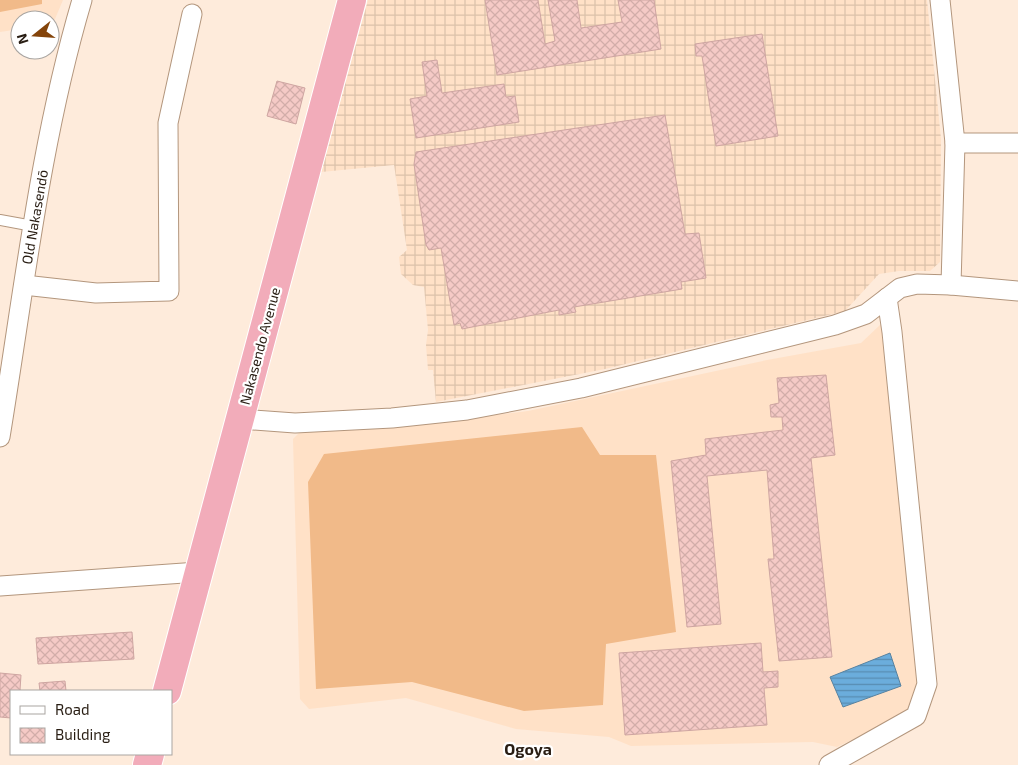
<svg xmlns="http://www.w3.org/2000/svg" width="1018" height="765" font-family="'Exo 2',sans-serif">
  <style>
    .built { fill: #ffe1c7 }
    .industrial { fill: url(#industrial-grid) }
    .pitch { fill: #f1ba89 }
    .water { fill: url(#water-rules); stroke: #5782a0 }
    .building { fill: url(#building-cross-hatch); stroke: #cea5a1 }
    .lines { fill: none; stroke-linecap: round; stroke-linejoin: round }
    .service-casing { stroke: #b3967d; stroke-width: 12 }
    .minor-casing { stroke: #b3967d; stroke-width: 21 }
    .trunk-casing { stroke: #fff; stroke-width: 30 }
    .service { stroke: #fff; stroke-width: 10 }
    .minor { stroke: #fff; stroke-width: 19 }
    .trunk { stroke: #f2acba; stroke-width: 28 }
    .labels { text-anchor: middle; stroke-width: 4.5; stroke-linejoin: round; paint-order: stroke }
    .street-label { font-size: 14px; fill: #281d13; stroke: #fff }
    .quarter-label { font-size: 16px; font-weight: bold; fill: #281d13; stroke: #fff }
  </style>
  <defs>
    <pattern id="industrial-grid" width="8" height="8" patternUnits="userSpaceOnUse" patternTransform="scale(1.25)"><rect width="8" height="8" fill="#ffe1c7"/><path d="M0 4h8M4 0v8" fill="none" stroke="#dbc1aa"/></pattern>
    <pattern id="water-rules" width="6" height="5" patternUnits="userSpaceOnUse" patternTransform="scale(1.25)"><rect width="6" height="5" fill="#6baddc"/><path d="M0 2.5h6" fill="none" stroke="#588cb1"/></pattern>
    <pattern id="building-cross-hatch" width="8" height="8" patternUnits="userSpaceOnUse" patternTransform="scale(1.25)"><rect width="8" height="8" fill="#f5cac6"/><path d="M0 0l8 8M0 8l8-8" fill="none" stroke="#d2ada9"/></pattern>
  </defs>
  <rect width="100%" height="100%" fill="#feebdb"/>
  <g class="built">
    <polygon points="0,0 63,0 52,26 50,26 50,20 20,20 20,29 0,32"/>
    <polygon points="881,324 919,656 918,688 912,711 837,747 813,742 631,746 609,737 516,729 406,698 309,709 300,699 293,439 300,432 427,423 528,411 767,360 861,343"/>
  </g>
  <polygon class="industrial" points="368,0 927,0 941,139 940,262 930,271 899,271 879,274 845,311 605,369 436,402 433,370 428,370 426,345 428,330 424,287 413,285 401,274 399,257 407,250 394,165 321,172"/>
  <g class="pitch">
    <polygon points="0,0 42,0 42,4 0,12"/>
    <polygon points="582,427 600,455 656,455 676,632 606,644 603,705 524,711 412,682 316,689 308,482 324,454"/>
  </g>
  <polygon class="water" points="890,653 901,686 843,707 830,677"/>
  <g class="building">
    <polygon points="485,0 538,0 545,44 555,41 548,0 577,0 581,28 622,22 618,0 654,0 661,49 497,75"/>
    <polygon points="762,34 778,136 716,146 702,56 696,56 695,44"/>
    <polygon points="437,60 442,93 504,84 506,97 515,96 519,122 416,138 410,99 427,96 422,62"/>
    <polygon points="277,81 305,88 296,124 267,116"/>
    <polygon points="665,115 685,234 699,233 706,278 681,282 682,289 574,307 576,312 559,315 559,310 462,329 460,323 454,325 441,248 429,250 426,245 414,164 416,152"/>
    <polygon points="826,375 835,455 811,458 832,657 779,661 768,559 774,559 767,470 707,476 721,624 687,627 671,461 706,455 705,439 783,430 782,417 771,417 770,405 779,403 777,378"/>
    <polygon points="132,632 134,659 38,664 36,638"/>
    <polygon points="761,643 763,672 778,671 778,687 764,688 767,725 625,735 619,653"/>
    <polygon points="0,673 21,675 20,690 23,691 11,691 11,718 0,717"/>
    <polygon points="65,681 66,691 40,691 39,683"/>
  </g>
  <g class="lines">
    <g class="service-casing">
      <polyline id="service" points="0,220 33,226"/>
    </g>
    <g class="minor-casing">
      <g id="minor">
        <polyline points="940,0 955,143 951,285"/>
        <polyline points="955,143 1018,143"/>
        <polyline points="24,285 96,293 169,291 168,123 192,14"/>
        <polyline points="240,419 295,423 392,418 467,410 581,388 835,325 866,314 900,288 917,284 951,285 1018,291"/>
        <path d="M0,437C24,291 40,142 82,0"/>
        <polyline points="0,586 198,572"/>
        <polyline points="829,765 916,716 927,684 892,332 887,298"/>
      </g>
    </g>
    <g class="trunk-casing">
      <g id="trunk">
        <polyline points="167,691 352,0"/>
        <polyline points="147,765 150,754"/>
      </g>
    </g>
    <use href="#service" class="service"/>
    <use href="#minor" class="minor"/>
    <use href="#trunk" class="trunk"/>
  </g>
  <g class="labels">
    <g class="street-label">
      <text transform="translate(35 217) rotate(-80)" y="5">Old Nakasendō</text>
      <text transform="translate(260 346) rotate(-75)" y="5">Nakasendo Avenue</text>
    </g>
    <g class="quarter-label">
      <text x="528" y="755">Ogoya</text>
    </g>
  </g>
  <rect x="10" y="690" width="162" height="65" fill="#ffffff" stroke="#a9a5a1"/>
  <rect x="20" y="706" width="25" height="8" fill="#ffffff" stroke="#a9a5a1"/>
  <text x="55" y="715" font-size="15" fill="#281d13">Road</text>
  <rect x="20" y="728" width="25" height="15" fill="url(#building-cross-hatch)" stroke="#a9a5a1"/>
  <text x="55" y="740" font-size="15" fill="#281d13">Building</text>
  <g transform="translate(35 35) rotate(253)"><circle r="24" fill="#ffffff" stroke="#a9a5a1"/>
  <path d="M0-4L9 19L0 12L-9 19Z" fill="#84440a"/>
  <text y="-8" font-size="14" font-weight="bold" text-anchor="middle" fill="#281d13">N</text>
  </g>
</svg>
